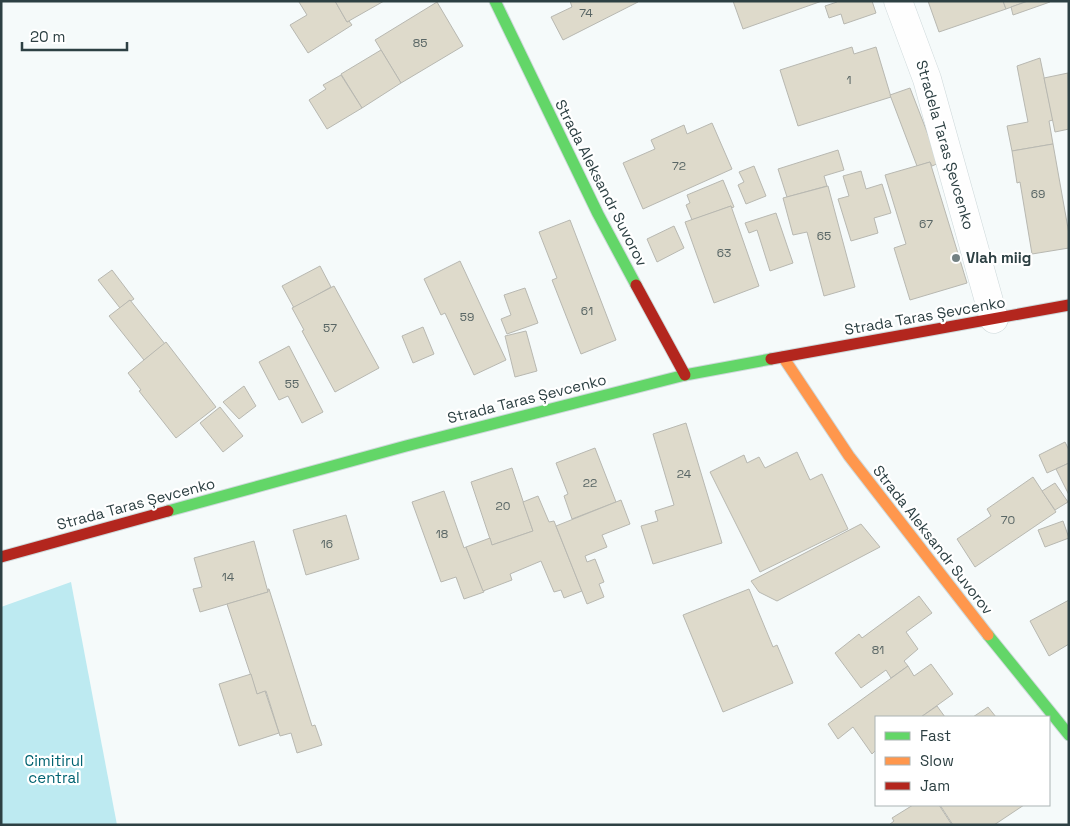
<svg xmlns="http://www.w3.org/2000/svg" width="1070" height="826" font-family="'Space Grotesk',sans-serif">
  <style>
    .green { fill: #bdeaf1 }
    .building { fill: #dedacb; stroke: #b8b8b1 }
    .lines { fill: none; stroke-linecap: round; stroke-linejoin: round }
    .street-casing { stroke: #cdd8da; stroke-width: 29 }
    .fast-casing { stroke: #cdd8da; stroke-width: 13 }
    .slow-casing { stroke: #cdd8da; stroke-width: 13 }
    .jam-casing { stroke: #cdd8da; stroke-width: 13 }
    .street { stroke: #fefefe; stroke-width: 28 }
    .fast { stroke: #63d668; stroke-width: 11 }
    .slow { stroke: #ff974d; stroke-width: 11 }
    .jam { stroke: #b3261e; stroke-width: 11 }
    .poi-dot { fill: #738183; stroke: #fff; stroke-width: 2 }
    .labels { text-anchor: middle; stroke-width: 4.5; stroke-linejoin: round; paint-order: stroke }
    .number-label { font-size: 12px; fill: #596665 }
    .street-label { font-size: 15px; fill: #2d4043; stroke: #fff }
    .poi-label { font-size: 15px; font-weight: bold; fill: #2d4043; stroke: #fff; text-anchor: start }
    .park-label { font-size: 15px; fill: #006371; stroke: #fff }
  </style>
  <rect width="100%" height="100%" fill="#f5fafa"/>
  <polygon class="green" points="71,582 117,825 1,825 1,607"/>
  <g class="building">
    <polygon points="300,1 335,1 347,22 349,21 352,25 308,53 290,25 307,15 299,2"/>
    <polygon points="335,1 384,1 347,22"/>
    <polygon points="570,1 638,1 638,2 563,40 551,17 572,7"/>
    <polygon points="733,1 822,1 743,29"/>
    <polygon points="836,1 872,1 876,13 844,24 841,14 829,18 825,6 837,2"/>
    <polygon points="928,1 1003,1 1006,9 939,32"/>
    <polygon points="1003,1 1028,1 1006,9"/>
    <polygon points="1028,1 1050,1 1050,2 1013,15 1011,7"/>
    <polygon points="437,2 463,46 401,83 375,40"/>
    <polygon points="852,47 854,54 876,47 891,97 798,126 780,70"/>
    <polygon points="381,50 401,83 362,108 341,74"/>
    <polygon points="1040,58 1053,120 1049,121 1053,144 1012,151 1007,126 1028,122 1017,66"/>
    <polygon points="1068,73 1069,129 1055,132 1044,78"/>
    <polygon points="341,75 362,108 327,129 309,100 326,89 323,85"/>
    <polygon points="910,88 939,163 932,166 930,162 917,166 890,95"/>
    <polygon points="712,123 732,169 643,209 623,163 655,149 651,140 684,125 687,134"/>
    <polygon points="1053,144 1069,234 1069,248 1032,254 1020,182 1017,183 1012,151"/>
    <polygon points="838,150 844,170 824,176 827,186 787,197 778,169"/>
    <polygon points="930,162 967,283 910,300 894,248 906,244 885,175"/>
    <polygon points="754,166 766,196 746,204 738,185 744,182 739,172"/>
    <polygon points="861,171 866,189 882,184 891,213 874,218 878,233 851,241 838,199 849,196 843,176"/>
    <polygon points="723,180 734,207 731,208 731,206 692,220 686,205 690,203 687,195"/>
    <polygon points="828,186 855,287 824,296 807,232 793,235 783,198"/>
    <polygon points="731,206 759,286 714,303 685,222"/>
    <polygon points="776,213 793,263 770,271 757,230 749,233 745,223"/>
    <polygon points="570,220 616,340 581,354 552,280 557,278 539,232"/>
    <polygon points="674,226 684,248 657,262 647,239"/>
    <polygon points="460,261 506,360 474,375 445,313 441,315 424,279"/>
    <polygon points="320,266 331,287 294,308 282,286"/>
    <polygon points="112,270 134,299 131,301 130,300 120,308 98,280"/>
    <polygon points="334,286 379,368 335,392 302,331 304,330 292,308"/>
    <polygon points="525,288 538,323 507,334 501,319 511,315 504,295"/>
    <polygon points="130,300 165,344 144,360 109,316"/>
    <polygon points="423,327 434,354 413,363 402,336"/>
    <polygon points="526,331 537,371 515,377 505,336"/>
    <polygon points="166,342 216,407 176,438 139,391 141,390 128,373"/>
    <polygon points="289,346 323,412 302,423 288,396 279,400 259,362"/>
    <polygon points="244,386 256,406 239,419 223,402"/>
    <polygon points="220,407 243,436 223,452 200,423"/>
    <polygon points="686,423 722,543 653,564 641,526 658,521 655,511 674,505 653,434"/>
    <polygon points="1065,442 1069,450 1069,463 1047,473 1039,455"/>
    <polygon points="595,448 616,502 572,519 564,496 568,494 556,463"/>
    <polygon points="797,452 810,480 822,474 848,529 760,572 710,472 744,455 747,463 759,457 765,468"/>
    <polygon points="1069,463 1069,495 1056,469"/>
    <polygon points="512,468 533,531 492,545 471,482"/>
    <polygon points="1033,477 1056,512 975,567 957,539 991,516 987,509"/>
    <polygon points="1055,483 1068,502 1055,510 1042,491"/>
    <polygon points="444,491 464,548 466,547 484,592 464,599 456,577 441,582 412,502"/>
    <polygon points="538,496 549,522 554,521 582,591 564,598 561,590 554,592 541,561 510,574 512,580 483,591 466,547 490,538 492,545 533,531 523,502"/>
    <polygon points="621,500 630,524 602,535 607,547 585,556 587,562 595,559 604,582 599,584 604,597 587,604 556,526"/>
    <polygon points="346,515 359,559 306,575 293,530"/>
    <polygon points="1063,521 1069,538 1045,547 1038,530"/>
    <polygon points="861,524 880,547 777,601 759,592 751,581"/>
    <polygon points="254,541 268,592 200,612 193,589 202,587 194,558"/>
    <polygon points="268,589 269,589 312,726 315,725 322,745 297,753 291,733 280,736 266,691 257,694 227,604 268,592"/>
    <polygon points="749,589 773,647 777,645 793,683 723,712 683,615"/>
    <polygon points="919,596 932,613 906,632 918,649 904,661 908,666 891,678 886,670 861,688 835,653 859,634 862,638"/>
    <polygon points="1069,600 1069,644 1049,656 1030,621"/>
    <polygon points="931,664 953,694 921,717 876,717 876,750 872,754 853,727 838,739 828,724 908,666 914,676"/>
    <polygon points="251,674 257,694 265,691 279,733 239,746 219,684"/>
    <polygon points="937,706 945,717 921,717"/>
    <polygon points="988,707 996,717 973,717"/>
    <polygon points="913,805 939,805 952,825 889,825 894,821 892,818"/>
    <polygon points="940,805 1024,805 994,825 953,825"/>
  </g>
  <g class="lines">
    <g class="street-casing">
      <polyline id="street" points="898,1 927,79 994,319"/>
    </g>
    <g class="fast-casing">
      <g id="fast">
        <polyline points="495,1 598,214 636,285"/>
        <polyline points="168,511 406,446 685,375 771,359"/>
        <polyline points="988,635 1069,735"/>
      </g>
    </g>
    <g class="slow-casing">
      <polyline id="slow" points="783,357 849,456 988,635"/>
    </g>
    <g class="jam-casing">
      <g id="jam">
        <polyline points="636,285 685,375"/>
        <polyline points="771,359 1069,305"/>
        <polyline points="1,557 168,511"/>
      </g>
    </g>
    <use href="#street" class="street"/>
    <use href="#fast" class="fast"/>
    <use href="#slow" class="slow"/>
    <use href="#jam" class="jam"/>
  </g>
  <circle class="poi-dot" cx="956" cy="258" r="5"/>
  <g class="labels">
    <g class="number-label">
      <text x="586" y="17">74</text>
      <text x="420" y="47">85</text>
      <text x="849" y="84">1</text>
      <text x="679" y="170">72</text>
      <text x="1038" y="198">69</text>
      <text x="926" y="228">67</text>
      <text x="824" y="240">65</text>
      <text x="724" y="257">63</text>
      <text x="587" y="315">61</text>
      <text x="467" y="321">59</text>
      <text x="330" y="332">57</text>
      <text x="292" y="388">55</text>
      <text x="684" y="478">24</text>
      <text x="590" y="487">22</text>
      <text x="503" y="510">20</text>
      <text x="1008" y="524">70</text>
      <text x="442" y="538">18</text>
      <text x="327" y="548">16</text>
      <text x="228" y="581">14</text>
      <text x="878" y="654">81</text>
    </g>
    <g class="street-label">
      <text transform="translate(945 145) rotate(74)" y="5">Stradela Taras Șevcenko</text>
      <text transform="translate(601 183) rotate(63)" y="5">Strada Aleksandr Suvorov</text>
      <text transform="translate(925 316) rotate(-10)" y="5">Strada Taras Șevcenko</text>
      <text transform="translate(527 399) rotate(-14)" y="5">Strada Taras Șevcenko</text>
      <text transform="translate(136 504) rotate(-15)" y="5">Strada Taras Șevcenko</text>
      <text transform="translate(933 540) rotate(52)" y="5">Strada Aleksandr Suvorov</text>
    </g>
    <g class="poi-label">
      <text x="966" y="263">Vlah miig</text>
    </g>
    <g class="park-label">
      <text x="54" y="766">Cimitirul<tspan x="54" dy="17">central</tspan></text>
    </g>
  </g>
  <rect width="1070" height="826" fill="none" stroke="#2d4043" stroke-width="5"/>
  <rect x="875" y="716" width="175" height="90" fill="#ffffff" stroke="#abb3b4"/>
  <rect x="885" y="732" width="25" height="8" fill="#63d668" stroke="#abb3b4"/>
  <text x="920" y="741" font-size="15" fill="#2d4043">Fast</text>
  <rect x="885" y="757" width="25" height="8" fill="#ff974d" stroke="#abb3b4"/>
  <text x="920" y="766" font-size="15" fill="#2d4043">Slow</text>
  <rect x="885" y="782" width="25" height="8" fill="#b3261e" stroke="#abb3b4"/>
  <text x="920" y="791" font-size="15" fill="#2d4043">Jam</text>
  <path d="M22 42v8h105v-8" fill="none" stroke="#2d4043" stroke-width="2.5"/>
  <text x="30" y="42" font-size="15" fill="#2d4043" stroke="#ffffff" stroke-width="4" paint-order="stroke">20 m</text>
</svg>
